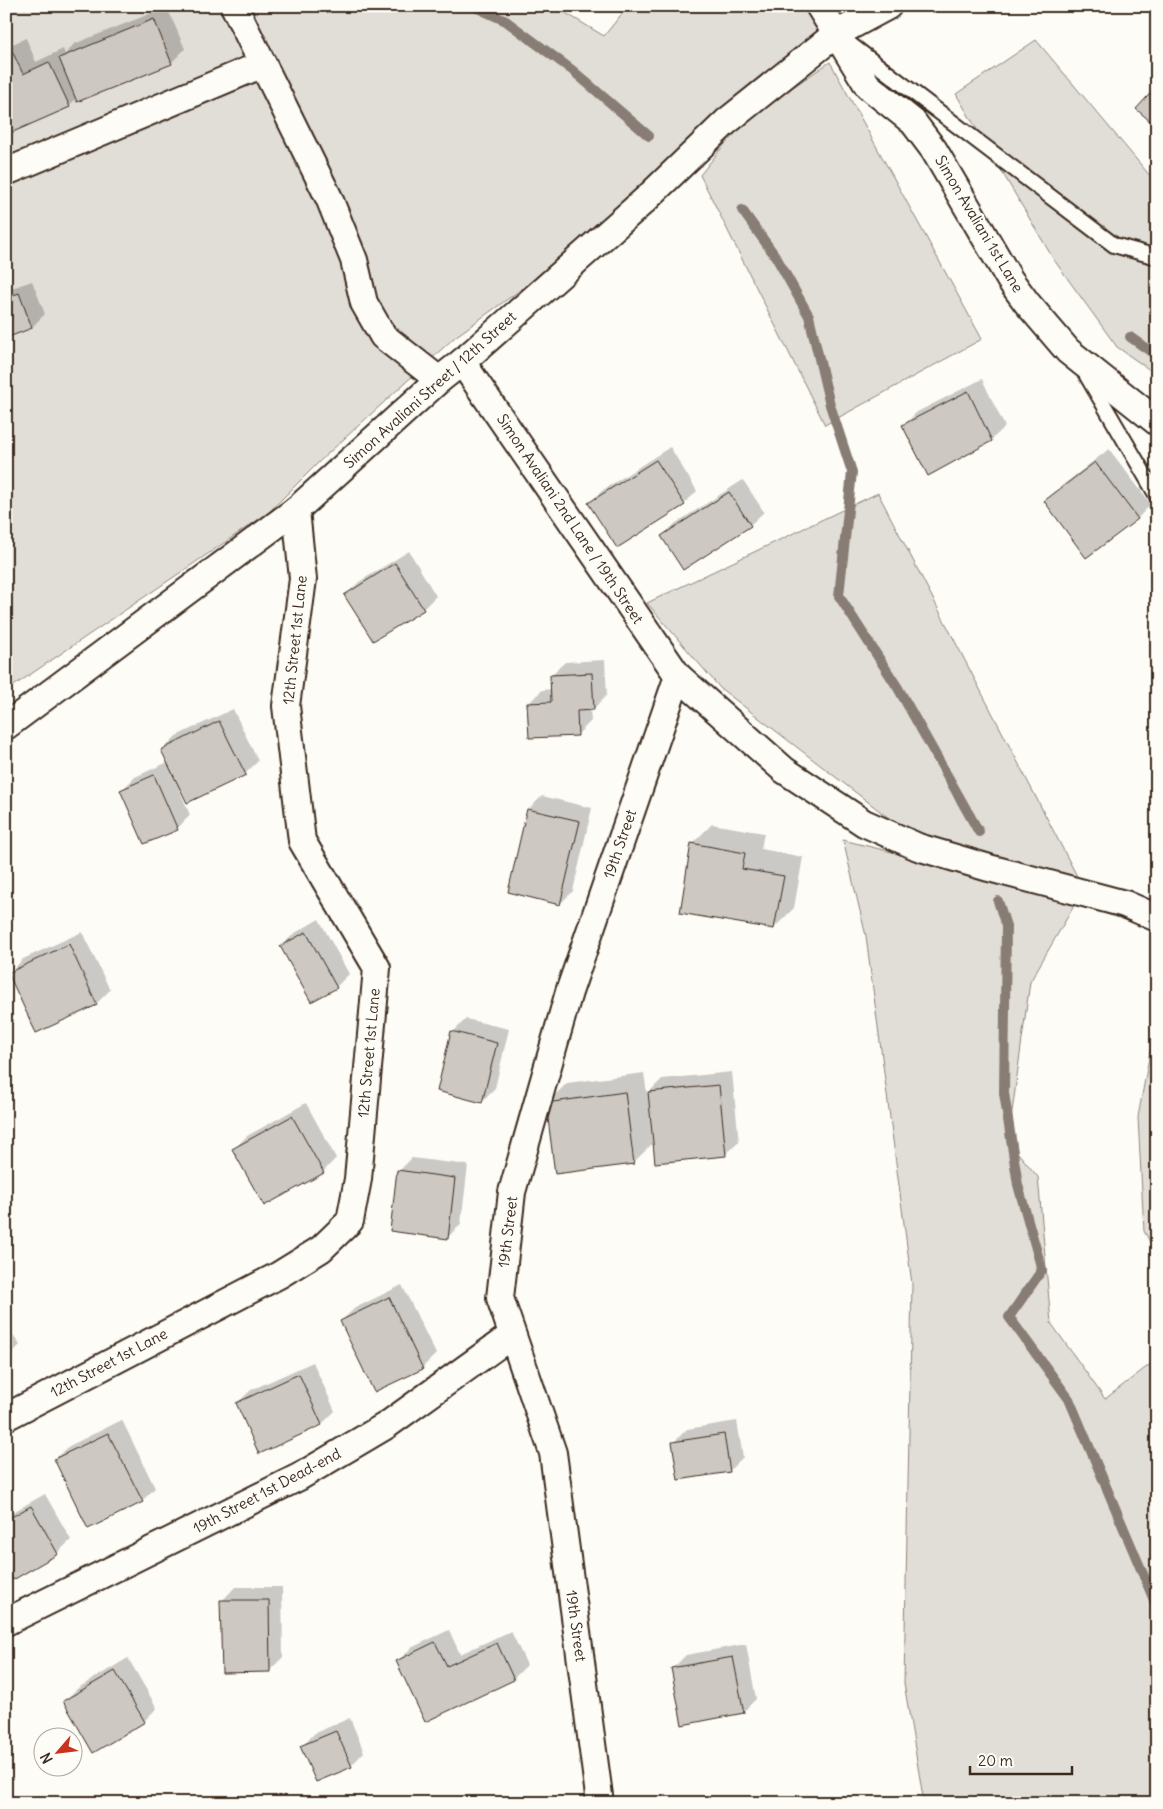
<svg xmlns="http://www.w3.org/2000/svg" width="1163" height="1809" font-family="Delius,sans-serif">
  <style>
    .green { fill: #e1ded7; stroke: #8e847a }
    .shadow { fill: #0003 }
    .lines { fill: none; stroke-linecap: round; stroke-linejoin: round }
    .stream { stroke: #887d74; stroke-width: 10 }
    .building { fill: #cdc8c2; stroke: #3b2a1e }
    .lane-casing { stroke: #3b2a1e; stroke-width: 18 }
    .street-casing { stroke: #3b2a1e; stroke-width: 30 }
    .lane { stroke: #fdfcf7; stroke-width: 14 }
    .street { stroke: #fdfcf7; stroke-width: 26 }
    .labels { text-anchor: middle; stroke-width: 5; stroke-linejoin: round; paint-order: stroke }
    .street-label { font-size: 15px; fill: #3b2a1e; stroke: #fdfcf7 }
  </style>
  <rect width="100%" height="100%" fill="#fdfcf7"/>
  <filter id="ink" filterUnits="userSpaceOnUse"><feTurbulence type="fractalNoise" baseFrequency=".02" numOctaves="2"/><feDisplacementMap in="SourceGraphic" scale="10" xChannelSelector="R" yChannelSelector="G"/><feConvolveMatrix kernelMatrix="1 2 1 2 8 2 1 2 1" color-interpolation-filters="sRGB"/></filter>
  <g filter="url(#ink)">
    <g class="green">
      <polygon points="6,6 554,6 604,36 628,6 819,6 836,34 645,200 455,337 321,460 268,513 6,691"/>
      <polygon points="1036,40 1157,184 1157,375 1117,347 1054,260 956,94"/>
      <polygon points="830,62 982,339 825,425 700,175 744,120"/>
      <polygon points="878,493 1079,880 907,832 720,688 647,603"/>
      <polygon points="843,840 1083,899 1157,930 1075,904 1030,982 1008,1141 1038,1177 1051,1323 1105,1399 1157,1359 1157,1803 924,1803 904,1683 912,1284 866,936"/>
      <polygon points="1157,1014 1157,1255 1144,1231 1138,1117"/>
    </g>
    <g class="shadow">
      <polygon points="167,7 185,49 171,63 76,98 69,106 6,134 6,47 26,38 36,62 63,49 65,54 74,44"/>
      <polygon points="32,281 45,314 32,327 6,337 6,290"/>
      <polygon points="982,379 1005,427 991,440 903,426 917,412"/>
      <polygon points="670,447 697,491 684,504 589,503 603,490"/>
      <polygon points="1109,449 1151,504 1138,518 1087,556 1045,501 1059,488"/>
      <polygon points="743,480 764,512 750,525 662,536 676,523"/>
      <polygon points="409,551 436,596 423,609 346,595 359,582"/>
      <polygon points="605,660 607,695 593,709 590,709 591,721 577,735 529,703 542,690 552,689 551,675 565,662"/>
      <polygon points="233,709 258,761 245,774 179,789 190,815 177,829 122,790 135,777 168,762 162,750 176,736"/>
      <polygon points="542,796 592,808 573,891 560,904 510,892 529,809"/>
      <polygon points="712,824 764,833 761,849 803,857 794,908 774,928 692,844"/>
      <polygon points="319,919 349,974 336,987 281,946 295,933"/>
      <polygon points="82,932 110,990 96,1004 10,973 23,959"/>
      <polygon points="466,1019 509,1029 495,1088 482,1101 453,1032"/>
      <polygon points="732,1072 739,1142 725,1155 654,1142 634,1162 547,1103 567,1083 644,1073 647,1094 662,1079"/>
      <polygon points="306,1103 336,1158 323,1172 234,1149 247,1136"/>
      <polygon points="412,1158 468,1165 461,1224 447,1238 399,1171"/>
      <polygon points="402,1285 436,1354 422,1368 341,1321 355,1308"/>
      <polygon points="6,1325 20,1345 6,1359"/>
      <polygon points="313,1362 335,1411 322,1424 260,1452 237,1403 251,1390"/>
      <polygon points="122,1420 155,1488 142,1501 55,1460 69,1446"/>
      <polygon points="737,1421 743,1457 729,1471 674,1442 687,1429"/>
      <polygon points="45,1494 71,1540 57,1553 6,1566 6,1516"/>
      <polygon points="235,1587 282,1587 283,1657 269,1671 222,1601"/>
      <polygon points="449,1630 460,1654 511,1631 527,1665 513,1679 398,1661 411,1648"/>
      <polygon points="746,1644 756,1699 743,1712 673,1668 686,1655"/>
      <polygon points="128,1658 157,1708 144,1721 64,1701 78,1688"/>
      <polygon points="350,1718 364,1752 351,1766 302,1746 315,1733"/>
    </g>
    <g class="lines">
      <g class="stream">
        <polyline points="473,6 506,21 572,70 649,136"/>
        <polyline points="742,210 776,257 809,316 830,405 852,472 839,596 898,688 979,832"/>
        <polyline points="1130,337 1157,356"/>
        <polyline points="998,901 1006,926 1004,1093 1018,1185 1042,1270 1009,1317 1069,1399 1157,1607"/>
      </g>
    </g>
    <g class="building">
      <polygon points="154,19 172,64 77,102 59,58"/>
      <polygon points="12,51 23,74 49,62 70,107 6,135 6,54"/>
      <polygon points="1157,86 1157,127 1136,109"/>
      <polygon points="19,293 32,328 6,338 6,298"/>
      <polygon points="968,391 992,441 928,476 902,425"/>
      <polygon points="656,460 685,505 617,548 588,503"/>
      <polygon points="1095,462 1138,519 1086,558 1044,501"/>
      <polygon points="729,492 751,526 683,570 661,536"/>
      <polygon points="395,563 424,610 373,641 344,595"/>
      <polygon points="592,673 594,710 577,711 578,736 529,738 527,703 551,702 550,675"/>
      <polygon points="219,721 246,775 187,803 161,750"/>
      <polygon points="154,775 178,830 144,844 120,790"/>
      <polygon points="527,809 580,821 560,905 508,892"/>
      <polygon points="691,843 745,853 742,869 784,876 774,929 680,913"/>
      <polygon points="306,932 337,988 311,1002 280,946"/>
      <polygon points="69,944 97,1005 36,1033 8,973"/>
      <polygon points="451,1031 497,1043 482,1103 437,1091"/>
      <polygon points="719,1085 726,1156 655,1163 648,1092"/>
      <polygon points="625,1092 634,1164 555,1174 546,1103"/>
      <polygon points="292,1116 324,1173 264,1206 232,1149"/>
      <polygon points="397,1170 455,1178 448,1239 390,1231"/>
      <polygon points="389,1297 423,1369 374,1392 340,1321"/>
      <polygon points="299,1374 322,1425 259,1454 236,1403"/>
      <polygon points="108,1433 143,1502 88,1529 54,1459"/>
      <polygon points="724,1434 730,1472 678,1480 672,1442"/>
      <polygon points="31,1506 58,1554 13,1580 6,1568 6,1520"/>
      <polygon points="220,1600 269,1600 270,1672 222,1673"/>
      <polygon points="435,1642 447,1666 497,1643 514,1680 425,1722 396,1661"/>
      <polygon points="733,1657 744,1713 682,1725 671,1668"/>
      <polygon points="115,1671 145,1722 93,1753 63,1701"/>
      <polygon points="336,1731 352,1767 316,1782 300,1746"/>
    </g>
    <g class="lines">
      <g class="lane-casing">
        <g id="lane">
          <polyline points="851,45 1114,245 1157,257"/>
          <polyline points="1087,376 1157,496"/>
        </g>
      </g>
      <g class="street-casing">
        <g id="street">
          <polyline points="234,6 329,198 354,260 364,303 383,336 439,380"/>
          <polyline points="819,6 868,86 913,122 934,150 1010,280 1027,303 1068,351 1157,422"/>
          <polyline points="6,172 263,64"/>
          <polyline points="462,362 678,676 784,770 864,823 918,847 989,868 1125,904 1157,918"/>
          <polyline points="6,726 296,510 439,380 462,362 645,200 726,122 836,34 888,6"/>
          <polyline points="6,1417 279,1275 321,1249 350,1221 358,1179 377,968 302,841 286,706 303,579 296,510"/>
          <polyline points="6,1622 299,1477 387,1425 512,1335"/>
          <polyline points="600,1803 553,1453 500,1298 512,1192 569,992 678,676"/>
        </g>
      </g>
      <use href="#lane" class="lane"/>
      <use href="#street" class="street"/>
    </g>
  </g>
  <g class="labels">
    <g class="street-label">
      <text transform="translate(979 224) rotate(59)" y="5">Simon Avaliani 1st Lane</text>
      <text transform="translate(430 390) rotate(-42)" y="5">Simon Avaliani Street / 12th Street</text>
      <text transform="translate(570 519) rotate(56)" y="5">Simon Avaliani 2nd Lane / 19th Street</text>
      <text transform="translate(295 640) rotate(-84)" y="5">12th Street 1st Lane</text>
      <text transform="translate(620 844) rotate(-71)" y="5">19th Street</text>
      <text transform="translate(369 1053) rotate(-85)" y="5">12th Street 1st Lane</text>
      <text transform="translate(508 1232) rotate(-83)" y="5">19th Street</text>
      <text transform="translate(109 1363) rotate(-28)" y="5">12th Street 1st Lane</text>
      <text transform="translate(267 1491) rotate(-28)" y="5">19th Street 1st Dead-end</text>
      <text transform="translate(576 1626) rotate(82)" y="5">19th Street</text>
    </g>
  </g>
  <rect width="1163" height="1809" fill="none" stroke="#fdfcf7" stroke-width="25"/>
  <rect x="12" y="12" width="1138" height="1784" fill="none" stroke="#3b2a1e" stroke-width="2" filter="url(#ink)"/>
  <g transform="translate(58 1752) rotate(242)"><circle r="24" fill="#fdfcf7" stroke="#afa8a0"/>
  <path d="M0-4L9 19L0 12L-9 19Z" fill="#c8321e"/>
  <text y="-8" font-size="14" font-weight="bold" text-anchor="middle" fill="#3b2a1e">N</text>
  </g>
  <path d="M970 1766v8h102v-8" fill="none" stroke="#3b2a1e" stroke-width="2.5"/>
  <text x="978" y="1766" font-size="15" fill="#3b2a1e" stroke="#fdfcf7" stroke-width="4" paint-order="stroke">20 m</text>
</svg>
